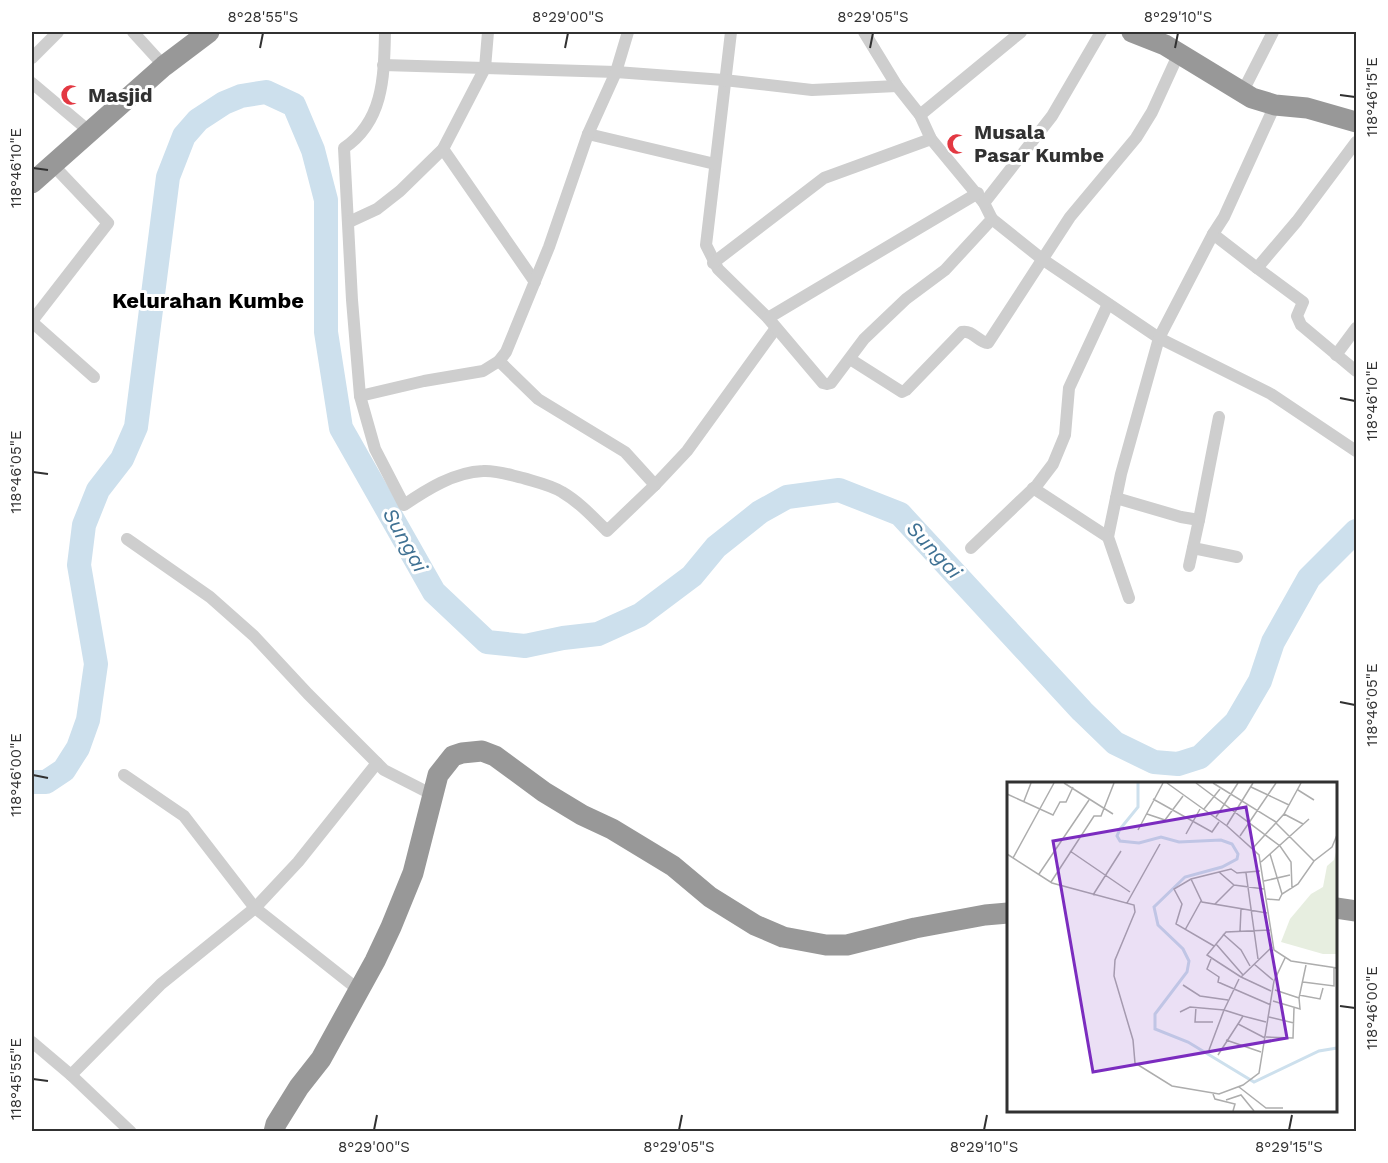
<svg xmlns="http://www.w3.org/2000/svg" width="1388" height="1163" font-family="'Work Sans',sans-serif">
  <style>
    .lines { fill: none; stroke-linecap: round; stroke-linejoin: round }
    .river { stroke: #cde0ed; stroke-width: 24 }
    .street { stroke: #cecece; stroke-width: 12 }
    .highway { stroke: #989898; stroke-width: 21 }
    .ticks { fill: none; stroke: #313131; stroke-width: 2 }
    .labels { text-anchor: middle; stroke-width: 6; stroke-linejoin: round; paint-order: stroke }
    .poi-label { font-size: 20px; font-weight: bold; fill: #313131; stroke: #fff; text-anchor: start }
    .water-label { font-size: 21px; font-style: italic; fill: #3f7193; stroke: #fff }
    .quarter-label { font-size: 22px; font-weight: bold; fill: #000; stroke: #fff }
    .inset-river { fill: none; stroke: #cde0ed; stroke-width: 3 }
    .inset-road { fill: none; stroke: #adadad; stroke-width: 1.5 }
    .view { fill: #7b2cbf; fill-opacity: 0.15; stroke: #7b2cbf; stroke-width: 3 }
    .inset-edge { fill: none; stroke: #313131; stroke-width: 3 }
    .neatline { fill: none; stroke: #313131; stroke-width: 2 }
    .ticks-label { font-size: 15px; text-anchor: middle; fill: #313131 }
  </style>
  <rect width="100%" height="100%" fill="#fff"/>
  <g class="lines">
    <polyline class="river" points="32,782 46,782 64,770 78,748 88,720 96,664 79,565 84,525 98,490 122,459 136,427 168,177 184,136 198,120 224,103 241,96 266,92 294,105 313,150 326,200 326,332 341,428 434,592 487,642 525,646 563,638 598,634 640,615 692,576 716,547 760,512 787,497 839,490 900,514 1082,711 1115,743 1154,762 1178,764 1200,757 1236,722 1260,681 1273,642 1309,578 1356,531"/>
    <g class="street">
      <polyline points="133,32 164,66"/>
      <path d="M385,32C384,76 384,121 344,148L352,300L360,396L375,449L404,505C426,490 454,472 483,471C496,470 510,475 523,478C536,482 551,485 562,492C579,502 593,517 607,531L655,485L687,451L776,328"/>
      <polyline points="731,32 706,245 718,269 768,318 823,383 827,384 831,383 864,339 906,299 945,270 992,219 984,203"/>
      <polyline points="864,32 897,86 920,115 931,139 984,203 1052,116 1101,32"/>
      <polyline points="32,58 58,32"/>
      <polyline points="383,65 616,72 724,80 812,90 897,86"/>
      <polyline points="32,83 89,131"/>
      <polyline points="1242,93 1273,32"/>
      <polyline points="1275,105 1224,217 1213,234 1257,268 1297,221 1356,142"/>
      <polyline points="920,115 1021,32"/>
      <polyline points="588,134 715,164"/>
      <polyline points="443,149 535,282"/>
      <polyline points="992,219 1042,259 1159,338 1121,474 1109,532 1108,537 1129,598"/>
      <polyline points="349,222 377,209 400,191 443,149 485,68 488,32"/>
      <polyline points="1213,234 1159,338 1271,394 1356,451"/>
      <polyline points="713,263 824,178 931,139"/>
      <polyline points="1257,268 1303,302 1297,316 1301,325 1356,371"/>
      <polyline points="768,318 978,193"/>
      <polyline points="32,321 108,223 52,164"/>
      <polyline points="32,322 94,377"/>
      <polyline points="1336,355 1356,328"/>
      <path d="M850,359L902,392L906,390L962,332C973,330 978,342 988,343L1070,217L1136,138L1152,112L1179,53"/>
      <polyline points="499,361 538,399 625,452 655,485"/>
      <polyline points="360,396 424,381 483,371 499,361 506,352 549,247 588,134 616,72 628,32"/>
      <polyline points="1033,488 1108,537"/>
      <polyline points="1116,498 1181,517 1199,520 1219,417"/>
      <polyline points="127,539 210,597 254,636 308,694 384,770 433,795"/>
      <polyline points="971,548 1037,485 1053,464 1065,435 1069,388 1108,304"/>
      <polyline points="1193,548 1237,557"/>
      <polyline points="1189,566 1199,520"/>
      <polyline points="124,775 184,816 255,908 360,991"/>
      <polyline points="32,1042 71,1075 131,1132"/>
      <polyline points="71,1075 161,984 255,908 298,862 377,763"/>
    </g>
    <g class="highway">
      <polyline points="1132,32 1165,45 1252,98 1275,105 1307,108 1356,122"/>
      <polyline points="32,183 164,66 209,32"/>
      <polyline points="1336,908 1356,911"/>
      <polyline points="274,1132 276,1124 299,1087 321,1059 375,961 391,927 413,873 438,775 453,756 462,753 482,751 495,756 544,792 582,815 612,829 673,866 710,897 755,925 783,937 826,945 847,945 915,928 985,915 1008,913"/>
    </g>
  </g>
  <path class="ticks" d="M260,48L263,33M565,48L568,33M870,48L873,33M1175,48L1178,33M1340,95L1355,97M33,168L48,170M1340,398L1355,401M33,472L48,474M1340,702L1355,705M33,775L48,778M1340,1006L1355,1008M33,1079L48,1081M374,1130L377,1115M679,1130L682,1115M984,1130L987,1115M1289,1130L1292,1115"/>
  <defs>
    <g id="mosque-bare" transform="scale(1.62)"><path d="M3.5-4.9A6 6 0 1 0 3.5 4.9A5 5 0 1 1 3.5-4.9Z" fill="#e33842" stroke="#fff" stroke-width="2.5" paint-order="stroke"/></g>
  </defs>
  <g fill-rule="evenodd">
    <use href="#mosque-bare" x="71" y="95"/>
    <use href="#mosque-bare" x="957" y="144"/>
  </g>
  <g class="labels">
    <g class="poi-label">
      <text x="88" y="102">Masjid</text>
      <text x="974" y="139">Musala<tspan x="974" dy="23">Pasar Kumbe</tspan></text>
    </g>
    <g class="water-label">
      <text transform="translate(405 540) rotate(61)" y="7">Sungai</text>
      <text transform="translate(934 550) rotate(47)" y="7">Sungai</text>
    </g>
    <g class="quarter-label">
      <text x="208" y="308">Kelurahan Kumbe</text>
    </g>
  </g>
  <g transform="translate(1007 782)">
    <rect width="330" height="330" fill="#fff"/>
    <path d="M330,66V172H316L274,160L283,137L304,112L316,105L320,84L327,78Z" fill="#e7eee0"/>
    <path class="inset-river" d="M131,1V25L113,47L110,54L113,59L132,61L154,55L172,60L214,58L225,62L231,72L230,77L215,85L178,95L147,125L151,143L176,167L182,179L180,190L148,232V247L181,260L247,300L312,269L330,266"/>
    <path class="inset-road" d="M57,1L106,32M160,1L220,44L252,73L267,168L284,179L330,186M189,1L273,64L284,80L285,106M206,1L269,40M244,5L282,23M291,8L307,18M0,12L46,33L53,20H59L66,5M146,17L205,50L212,40M17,19L24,1M197,27L213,7M140,32L158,38L176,14M277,32L296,42M209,35L231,1M269,41L307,79M220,43L246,1M131,48L156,1M179,52L193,27M233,54L269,1M246,66L277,32L294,1M63,69L123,110M0,72L45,101L127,123L128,130L108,178L107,194L126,258L128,281L165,304L212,312L236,303L252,291L267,199L278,176M263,72L275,112M6,76L47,1M254,80L302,37M212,90L227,103L257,107M239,91L251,177M32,92L82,18M184,97L195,120L260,131M257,99L283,93M44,100L87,34H94L107,1M86,113L114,69M260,117L272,118L275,112L291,102L307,79L325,65L330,53M120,121L153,62M208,122L227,103M178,148L194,119M233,149L234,127M216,152L234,168L243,184M209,162L236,193M207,164L169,142L175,122L167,107L184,97L224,87L230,91L253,89M204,177L200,187L212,195L211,200L264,223M247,182L266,198M234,195L200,173L219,150L263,148M296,200L327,204V186M176,203L193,214L221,218M268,208L292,216L299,183M264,209L234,195L265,165M292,213L313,217L316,206M266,219L293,227L292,216M189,225L188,240H206M173,230L183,225L217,228L232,197M262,235L287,241M259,255L286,256L287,226M258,256L231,242L236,234L259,240M219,258L254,270M202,268L217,228L236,234M211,273L231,242M232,305L259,326H276M206,312L208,317L228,322L226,329M219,318L234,313L247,329"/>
    <path class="view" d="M239,25L280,256L86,290L46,59Z"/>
    <rect width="330" height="330" class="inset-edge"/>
  </g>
  <rect width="1388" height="1163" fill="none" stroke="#ffffff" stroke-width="66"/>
  <rect x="33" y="33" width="1322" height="1097" class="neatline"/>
  <g class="ticks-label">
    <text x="263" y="22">8°28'55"S</text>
    <text x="568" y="22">8°29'00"S</text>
    <text x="873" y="22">8°29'05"S</text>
    <text x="1178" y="22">8°29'10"S</text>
    <text transform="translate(1372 97) rotate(-90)" y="5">118°46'15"E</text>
    <text transform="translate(16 168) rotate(-90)" y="5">118°46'10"E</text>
    <text transform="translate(1372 401) rotate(-90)" y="5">118°46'10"E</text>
    <text transform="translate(16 472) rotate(-90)" y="5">118°46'05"E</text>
    <text transform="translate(1372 705) rotate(-90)" y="5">118°46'05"E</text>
    <text transform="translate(16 775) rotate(-90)" y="5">118°46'00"E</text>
    <text transform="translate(1372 1008) rotate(-90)" y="5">118°46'00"E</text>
    <text transform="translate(16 1079) rotate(-90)" y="5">118°45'55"E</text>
    <text x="374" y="1152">8°29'00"S</text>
    <text x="679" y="1152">8°29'05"S</text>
    <text x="984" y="1152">8°29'10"S</text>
    <text x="1289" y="1152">8°29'15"S</text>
  </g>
</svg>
